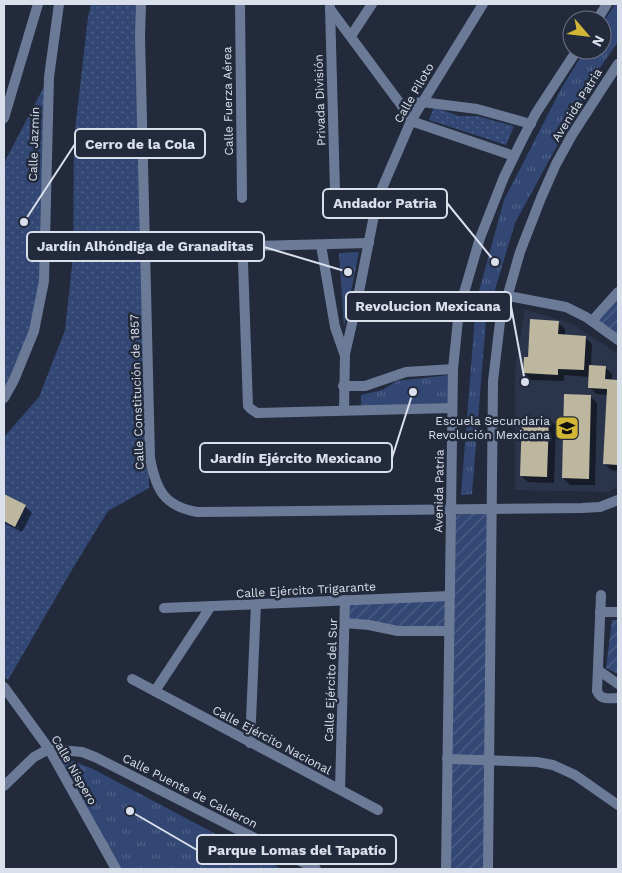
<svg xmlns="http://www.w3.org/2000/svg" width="622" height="873" font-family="'Work Sans',sans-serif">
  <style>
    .built { fill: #2a354c }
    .grass { fill: url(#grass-dots) }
    .park { fill: url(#park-tufts) }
    .garden { fill: url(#garden-furrows) }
    .shadow { fill: #0007 }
    .building { fill: #bcb79e }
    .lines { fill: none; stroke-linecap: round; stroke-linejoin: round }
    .minor { stroke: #6b7a97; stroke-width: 10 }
    .tertiary { stroke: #6b7a97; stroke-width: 10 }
    .labels { text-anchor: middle; stroke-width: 5; stroke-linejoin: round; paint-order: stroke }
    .street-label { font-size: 12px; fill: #dae0eb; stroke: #222a3c }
    .poi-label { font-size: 12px; fill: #dae0eb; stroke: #222a3c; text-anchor: end }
    .leader { fill: none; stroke: #dae0eb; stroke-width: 2 }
    .callout-dot { fill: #dae0eb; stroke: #222a3c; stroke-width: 2 }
    .callout { fill: #222a3c; stroke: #dae0eb; stroke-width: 2 }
    .callout-label { font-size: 14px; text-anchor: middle; font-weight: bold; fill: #dae0eb }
  </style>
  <defs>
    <pattern id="grass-dots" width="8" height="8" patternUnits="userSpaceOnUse" patternTransform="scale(1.25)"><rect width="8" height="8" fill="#324773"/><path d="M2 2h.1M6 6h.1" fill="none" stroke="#4f6187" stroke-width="1.8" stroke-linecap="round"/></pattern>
    <pattern id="park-tufts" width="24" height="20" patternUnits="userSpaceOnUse" patternTransform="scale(1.25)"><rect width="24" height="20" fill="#324773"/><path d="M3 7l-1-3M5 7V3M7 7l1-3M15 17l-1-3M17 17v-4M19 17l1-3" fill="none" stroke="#4f6187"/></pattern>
    <pattern id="garden-furrows" width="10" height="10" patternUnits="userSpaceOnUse" patternTransform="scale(1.25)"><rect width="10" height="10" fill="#324773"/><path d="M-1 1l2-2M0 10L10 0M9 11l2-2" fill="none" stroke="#4f6187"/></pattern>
  </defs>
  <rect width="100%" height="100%" fill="#222a3c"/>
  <polygon class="built" points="525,309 572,324 618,354 618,486 609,492 515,490 515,371"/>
  <g class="grass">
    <polygon points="91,4 141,4 149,488 108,511 73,568 8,680 4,677 4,437 39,397 65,330 73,256 74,139 88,17"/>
    <polygon points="49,77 44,281 34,331 4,395 4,163"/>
    <polygon points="434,107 459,116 477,116 514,126 506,145 429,120"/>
  </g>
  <g class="park">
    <polygon points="615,4 618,4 618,42 599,69 515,223 486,320 472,494 461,495 476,302 504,200 562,87 585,50 602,50 602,24"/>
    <polygon points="359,252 344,327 339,253"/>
    <polygon points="449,375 449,403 361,406 361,395 382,390 397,381"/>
    <polygon points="60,760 73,761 93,769 282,869 120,869"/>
  </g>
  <g class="garden">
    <polygon points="618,292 618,340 594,323"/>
    <polygon points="491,513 489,756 447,759 455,515"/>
    <polygon points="450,596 449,631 345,623 345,600"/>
    <polygon points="612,620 618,620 618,674 606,668"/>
    <polygon points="451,764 489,765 488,869 447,869"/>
  </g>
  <g class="shadow">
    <polygon points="558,322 565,329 565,336 585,337 592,344 591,366 605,367 612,374 612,380 618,381 618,471 611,470 604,463 608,395 596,394 589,387 590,377 564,375 564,381 531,380 525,373 529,358"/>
    <polygon points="590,396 597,403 595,485 570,485 563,478"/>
    <polygon points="549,419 556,426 554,483 528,482 521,476"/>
    <polygon points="4,496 25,506 32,513 22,532 4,523"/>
  </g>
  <g class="building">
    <polygon points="530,319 559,321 558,334 586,336 584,370 558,369 558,375 523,373 524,357 528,357"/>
    <polygon points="589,365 606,366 605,379 618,380 618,465 603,464 607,389 588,388"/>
    <polygon points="564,394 591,395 589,479 562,478"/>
    <polygon points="522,417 549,418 547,477 520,476"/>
    <polygon points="4,494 26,505 15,527 4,521"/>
  </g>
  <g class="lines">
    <g class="minor">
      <path d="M141,4L140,36L150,458C156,490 164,506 197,512L582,508L600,507L618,500"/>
      <polyline points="240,4 242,198"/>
      <polyline points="330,7 335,191"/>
      <polyline points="330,9 402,106 411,121 514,156"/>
      <polyline points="351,36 372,4"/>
      <polyline points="402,106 422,102 477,109 531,124"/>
      <polyline points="4,118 38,4"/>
      <polyline points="369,243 255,246 246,250 243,262 248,406 251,409 257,413 452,408"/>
      <polyline points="321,245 335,327 344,353"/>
      <polyline points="508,296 566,307 586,317 618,340"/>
      <polyline points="592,321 618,292"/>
      <polyline points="343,386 365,386 406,372 453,369"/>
      <polyline points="4,398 14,380 34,331 44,281 49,77 59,4"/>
      <polyline points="344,410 345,354 357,302 377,200 411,121 483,4"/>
      <path d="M601,595L597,691C601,701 609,698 618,698"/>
      <polyline points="164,608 450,596"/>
      <polyline points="600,612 618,612"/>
      <polyline points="345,623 369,625 398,631 449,631"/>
      <polyline points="598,670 618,684"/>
      <polyline points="132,679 378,810"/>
      <polyline points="155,691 211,606"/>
      <polyline points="250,743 256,604"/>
      <polyline points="447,759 537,762 553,765 575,775 618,805"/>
      <polyline points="4,786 34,757 49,749 116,869"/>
      <polyline points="340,789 345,600"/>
    </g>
    <g class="tertiary">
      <polyline points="597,20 607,4"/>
      <polyline points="4,687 49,749 82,752 95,757 316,869"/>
      <polyline points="446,869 453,369 459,310 480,238 504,177 522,140 536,113 577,50"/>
      <polyline points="488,869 493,381 500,322 520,252 541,198 556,164 572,135 618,64"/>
    </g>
  </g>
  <defs>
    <g id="school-square" transform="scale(1.25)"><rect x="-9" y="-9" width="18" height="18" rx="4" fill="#d2b736" stroke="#222a3c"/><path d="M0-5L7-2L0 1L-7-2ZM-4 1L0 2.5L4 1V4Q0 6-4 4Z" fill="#111"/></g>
  </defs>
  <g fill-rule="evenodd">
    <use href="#school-square" x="567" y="428"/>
  </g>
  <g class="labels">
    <g class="street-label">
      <text transform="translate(414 93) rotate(-60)" y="4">Calle Piloto</text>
      <text transform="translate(320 100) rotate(-92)" y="4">Privada División</text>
      <text transform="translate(228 101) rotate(-91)" y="4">Calle Fuerza Aérea</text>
      <text transform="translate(577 105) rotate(-58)" y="4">Avenida Patria</text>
      <text transform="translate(34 144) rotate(-88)" y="4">Calle Jazmín</text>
      <text transform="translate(137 392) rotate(-92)" y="4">Calle Constitución de 1857</text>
      <text transform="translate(439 491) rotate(-89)" y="4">Avenida Patria</text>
      <text transform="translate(306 590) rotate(-3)" y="4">Calle Ejército Trigarante</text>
      <text transform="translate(331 680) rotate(-88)" y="4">Calle Ejército del Sur</text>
      <text transform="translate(272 740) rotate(28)" y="4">Calle Ejército Nacional</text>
      <text transform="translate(74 770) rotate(60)" y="4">Calle Níspero</text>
      <text transform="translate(190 791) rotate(27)" y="4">Calle Puente de Calderon</text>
    </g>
    <g class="poi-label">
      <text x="550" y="425">Escuela Secundaria<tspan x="550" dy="14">Revolución Mexicana</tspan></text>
    </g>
  </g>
  <path class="leader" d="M24 222L75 144M495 262L447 203M348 272L264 247M525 382L511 306M413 392L392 458M130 811L197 850"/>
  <g class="callout-dot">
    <circle cx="24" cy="222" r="5"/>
    <circle cx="495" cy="262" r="5"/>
    <circle cx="348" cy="272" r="5"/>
    <circle cx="525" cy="382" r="5"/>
    <circle cx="413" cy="392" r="5"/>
    <circle cx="130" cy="811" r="5"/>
  </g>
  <g class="callout">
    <rect x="75" y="129" width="130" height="29" rx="5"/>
    <rect x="323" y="189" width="124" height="29" rx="5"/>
    <rect x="27" y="232" width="237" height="29" rx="5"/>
    <rect x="346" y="292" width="165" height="29" rx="5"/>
    <rect x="200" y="443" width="192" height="29" rx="5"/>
    <rect x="197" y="835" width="199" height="29" rx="5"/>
  </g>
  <g class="callout-label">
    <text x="140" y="149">Cerro de la Cola</text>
    <text x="385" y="208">Andador Patria</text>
    <text x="145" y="251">Jardín Alhóndiga de Granaditas</text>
    <text x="428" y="311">Revolucion Mexicana</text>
    <text x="296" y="463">Jardín Ejército Mexicano</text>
    <text x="297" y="855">Parque Lomas del Tapatío</text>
  </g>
  <rect width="622" height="873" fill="none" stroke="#dae0eb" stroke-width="10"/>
  <g transform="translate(587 35) rotate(118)"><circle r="24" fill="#222a3c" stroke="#6c7382"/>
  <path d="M0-4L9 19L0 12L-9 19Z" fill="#d2b736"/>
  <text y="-8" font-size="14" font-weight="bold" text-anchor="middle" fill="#dae0eb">N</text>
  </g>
</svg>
